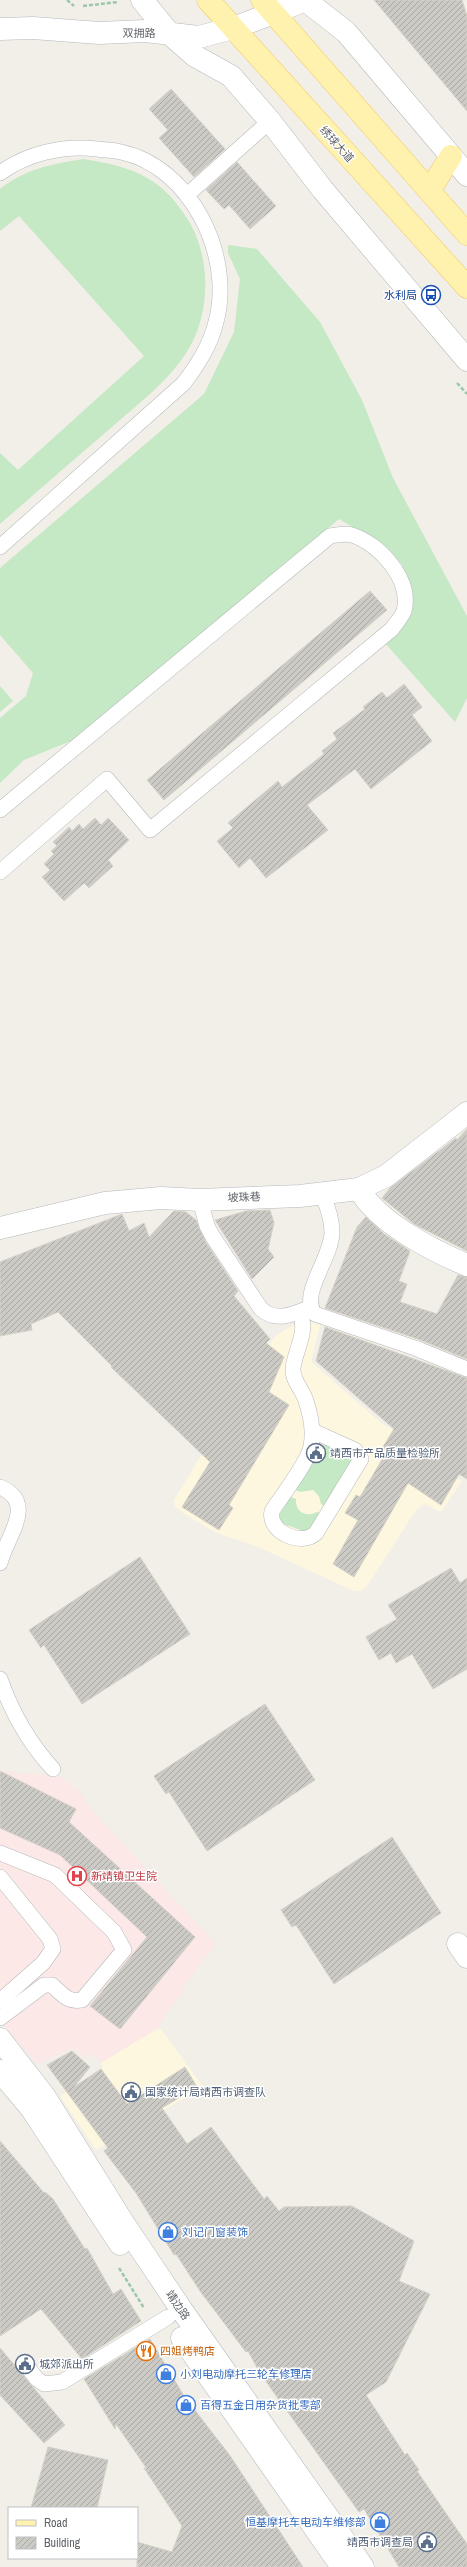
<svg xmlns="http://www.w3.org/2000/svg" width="467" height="2567" font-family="'Archivo Narrow','Noto Sans SC',sans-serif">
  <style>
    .commercial { fill: #fef7e0 }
    .medical { fill: #fce8e6 }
    .grass { fill: #c5e8c5 }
    .building { fill: url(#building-hatch); stroke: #d6d1c6 }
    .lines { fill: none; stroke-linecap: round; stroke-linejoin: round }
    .service-casing { stroke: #b5b8bc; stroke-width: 16 }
    .minor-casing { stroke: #b5b8bc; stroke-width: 23 }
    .tertiary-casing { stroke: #b5b8bc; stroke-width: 23 }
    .secondary-casing { stroke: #b6babf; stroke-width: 23 }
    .primary-casing { stroke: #f2c960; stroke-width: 23 }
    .path { stroke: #9cc7a9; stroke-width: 2.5; stroke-dasharray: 4 2; stroke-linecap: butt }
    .service { stroke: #fff; stroke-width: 15 }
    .minor { stroke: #fff; stroke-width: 22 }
    .tertiary { stroke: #fff; stroke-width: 22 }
    .secondary { stroke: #fff; stroke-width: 22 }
    .primary { stroke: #fff2af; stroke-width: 22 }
    .labels { text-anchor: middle; stroke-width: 3; stroke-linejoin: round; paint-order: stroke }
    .street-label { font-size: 11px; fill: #5f6368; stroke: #fff }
    .transit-label { font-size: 11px; fill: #164399; stroke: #fff; text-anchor: end }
    .service-label { font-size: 11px; fill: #4e5e75; stroke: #fff; text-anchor: start }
    .health-label { font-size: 11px; fill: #be3a42; stroke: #fff; text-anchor: start }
    .shop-label { font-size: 11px; fill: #366cbe; stroke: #fff; text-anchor: start }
    .food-label { font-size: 11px; fill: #c56008; stroke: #fff; text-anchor: start }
  </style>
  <defs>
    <pattern id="building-hatch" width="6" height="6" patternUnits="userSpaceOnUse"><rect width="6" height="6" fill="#cccac5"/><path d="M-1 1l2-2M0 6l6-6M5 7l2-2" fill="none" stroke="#a9a8a4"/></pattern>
  </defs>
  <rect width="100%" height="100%" fill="#f1efe8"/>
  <g class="commercial">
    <polygon points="309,1322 320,1325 311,1362 380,1422 425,1449 445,1471 462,1481 441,1512 425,1504 416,1510 367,1586 361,1591 354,1591 258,1547 217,1533 184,1514 175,1506 174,1500 241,1390 258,1357 275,1337 286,1329 294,1325"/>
    <polygon points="157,2029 161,2029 203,2087 96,2150 60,2096 102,2069 102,2062"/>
  </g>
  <polygon class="medical" points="0,1771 59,1776 81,1793 91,1809 216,1944 184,1986 184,1991 173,2004 157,2029 102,2062 93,2054 85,2058 73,2048 37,2064 0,2021"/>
  <g class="grass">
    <path d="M83,159C135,167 164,178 191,225C211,262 210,314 188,350C169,381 139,403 112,427C74,459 37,492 0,524V453L18,470L144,356L19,216L0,231V189C25,169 52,164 83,159Z"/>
    <polygon points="228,245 257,249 320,322 362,400 393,478 467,616 467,698 455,722 384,642 409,591 402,564 379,543 339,519 71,741 24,760 0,783 0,718 26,696 33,673 0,635 0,568 204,394 234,332 240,279 228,253"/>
    <polygon points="0,686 13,701 0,712"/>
    <polygon points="325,1444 354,1455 327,1508 321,1504 319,1496 313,1490 300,1492 295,1490 315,1453"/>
    <path d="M290,1497L296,1499C295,1512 306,1518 317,1512L323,1514L308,1533L281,1523L278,1517Z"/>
  </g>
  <g class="building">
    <polygon points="374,0 462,0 467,16 467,111"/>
    <polygon points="171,89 225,149 194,177 159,138 168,130 149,109"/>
    <polygon points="237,162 276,206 250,229 229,205 224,209 206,190"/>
    <polygon points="370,591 387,610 164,800 147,780"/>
    <polygon points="404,684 422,707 412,715 432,741 371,789 355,769 307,805 328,830 266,878 250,858 239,868 217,841 233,828 228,823 278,781 282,787 324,754 322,751 337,739 333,733 365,709 363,707 382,692 387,698"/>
    <polygon points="95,818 101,825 108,818 129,840 108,860 113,866 89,888 84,883 64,901 42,877 50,870 44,864 54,854 51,851 57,846 53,842 69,827 72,831 79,824 83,829"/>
    <polygon points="467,1129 467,1251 414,1224 382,1198 390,1188 456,1138 457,1140"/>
    <polygon points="270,1210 274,1223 268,1249 274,1257 252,1279 215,1220 246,1211"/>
    <polygon points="174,1211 186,1212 196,1220 205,1241 238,1291 234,1296 270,1339 266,1343 284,1357 269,1392 289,1405 229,1505 233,1508 219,1530 182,1507 210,1462 111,1367 112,1366 58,1312 31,1324 32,1330 0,1336 0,1262 122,1214 129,1231 144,1223 149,1237"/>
    <polygon points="366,1217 384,1234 410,1251 399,1281 407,1284 400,1302 437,1314 458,1275 467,1277 467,1359 418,1339 325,1308 357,1227"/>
    <polygon points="325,1327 467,1378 467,1479 459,1474 441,1505 408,1483 354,1577 333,1564 358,1520 345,1513 356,1495 360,1497 387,1451 383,1447 394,1429 316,1361"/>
    <polygon points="140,1557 190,1634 82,1704 44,1645 41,1648 29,1630"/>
    <polygon points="451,1568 460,1583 467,1578 467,1669 433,1689 412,1654 396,1663 391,1653 379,1660 366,1637 397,1619 388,1605"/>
    <polygon points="265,1704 315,1780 207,1851 169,1792 166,1794 154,1776"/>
    <polygon points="0,1771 76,1809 69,1822 195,1937 120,2029 90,2006 147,1937 60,1855 0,1828"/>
    <polygon points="392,1837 441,1913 334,1984 296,1925 292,1927 281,1910"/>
    <polygon points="72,2051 90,2067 74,2087 101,2069 127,2104 185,2067 197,2087 162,2108 187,2144 211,2127 264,2199 267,2196 279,2211 284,2207 352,2206 414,2241 399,2281 430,2294 386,2382 366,2395 405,2455 407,2453 419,2470 417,2471 467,2544 467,2567 399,2567 364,2509 359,2512 260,2373 248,2351 246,2352 200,2291 176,2254 174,2255 136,2193 104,2151 108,2148 47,2065"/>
    <polygon points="0,2141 44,2193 45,2192 53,2199 85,2249 87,2248 113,2294 121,2289 141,2321 82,2359 41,2309 0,2336"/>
    <polygon points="150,2339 184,2396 231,2457 303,2567 137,2567 137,2542 172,2552 182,2526 144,2468 147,2469 116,2424 115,2429 84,2379"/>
    <polygon points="0,2348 65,2425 44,2443 0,2395"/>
    <polygon points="48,2447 108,2460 97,2508 31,2508"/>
  </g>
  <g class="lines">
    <g class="service-casing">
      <g id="service">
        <path d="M0,173C28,153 63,145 97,149C105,150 113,150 121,152C191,167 234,256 216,322C210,346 198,364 184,383L0,547"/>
        <polyline points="187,195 270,121"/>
        <path d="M0,810L330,536C337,535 346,533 352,535C380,544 412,580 404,611C402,617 395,624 392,629L150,830L107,779L0,872"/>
        <path d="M322,1194C328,1207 332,1219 332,1233C331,1259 299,1295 315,1314L415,1348L467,1369"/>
        <path d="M200,1200L207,1226L213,1237L261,1309C276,1322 292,1315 309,1308"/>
        <path d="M300,1312C308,1333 296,1347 293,1368C292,1381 303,1390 306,1401C311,1416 314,1431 311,1446C309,1461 281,1497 272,1511C267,1532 302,1547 316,1533L361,1459L355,1450L313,1431"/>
        <path d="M0,1487C38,1503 6,1537 0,1563"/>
        <path d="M0,1679C12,1713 28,1742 53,1769"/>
        <path d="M0,1853L55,1875L114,1932L124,1950L82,2000C68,2003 62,1994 52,1985H44L0,2018"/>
        <polyline points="0,1877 50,1939 53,1949 43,1963 0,2001"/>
        <polyline points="24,2363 37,2379 44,2384 62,2382 168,2317"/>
      </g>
    </g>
    <g class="minor-casing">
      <g id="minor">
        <polyline points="142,0 170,34 195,56 231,76 270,121 323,190 467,360"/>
        <polyline points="305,0 346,32 467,175"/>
        <polyline points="274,13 305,0"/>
        <path d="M359,1189C377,1222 433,1251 467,1265"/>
        <polyline points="458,1944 467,1957"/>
      </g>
    </g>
    <g class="tertiary-casing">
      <g id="tertiary">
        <polyline points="0,29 33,28 99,33 145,31 199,37 233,28 274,13"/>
        <polyline points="0,1228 105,1203 161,1198 200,1200 300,1196 359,1189 386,1176 467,1113"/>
      </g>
    </g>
    <g class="secondary-casing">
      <g id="secondary">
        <polyline points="0,2039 45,2097 124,2224 181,2309 363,2567"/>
        <polyline points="0,2071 31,2108 120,2244"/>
        <polyline points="182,2338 342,2567"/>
      </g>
    </g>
    <g class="primary-casing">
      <g id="primary">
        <polyline points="208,0 467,287"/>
        <polyline points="262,0 467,234"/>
        <polyline points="430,190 451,156"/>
      </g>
    </g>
    <g class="path">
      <polyline points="67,0 74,6"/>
      <polyline points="83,6 118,2"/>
      <polyline points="457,383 467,394"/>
      <polyline points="119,2268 144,2308"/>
    </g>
    <use href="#service" class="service"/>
    <use href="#minor" class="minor"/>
    <use href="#tertiary" class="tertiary"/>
    <use href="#secondary" class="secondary"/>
    <use href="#primary" class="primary"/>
  </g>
  <defs>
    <g id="bus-ring" transform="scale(1)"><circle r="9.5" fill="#fff" stroke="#1a4fb4" stroke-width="1.5"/><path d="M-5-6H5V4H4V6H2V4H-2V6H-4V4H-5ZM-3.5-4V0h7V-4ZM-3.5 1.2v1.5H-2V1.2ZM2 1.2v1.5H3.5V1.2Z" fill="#1a4fb4"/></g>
    <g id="civic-ring" transform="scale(1)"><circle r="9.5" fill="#fff" stroke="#5c6f8a" stroke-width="1.5"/><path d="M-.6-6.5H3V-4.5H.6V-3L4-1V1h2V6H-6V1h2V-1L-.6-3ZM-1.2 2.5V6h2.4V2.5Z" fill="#5c6f8a"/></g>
    <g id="hospital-ring" transform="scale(1)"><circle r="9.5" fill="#fff" stroke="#e0444e" stroke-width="1.5"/><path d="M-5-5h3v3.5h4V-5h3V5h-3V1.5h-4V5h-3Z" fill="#e0444e"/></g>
    <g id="shop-ring" transform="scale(1)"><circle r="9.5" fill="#fff" stroke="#3f7fe0" stroke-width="1.5"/><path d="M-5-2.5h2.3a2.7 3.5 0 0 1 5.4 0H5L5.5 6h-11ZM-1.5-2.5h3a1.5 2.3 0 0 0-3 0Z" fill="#3f7fe0"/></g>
    <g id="restaurant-ring" transform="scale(1)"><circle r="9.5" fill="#fff" stroke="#e8710a" stroke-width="1.5"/><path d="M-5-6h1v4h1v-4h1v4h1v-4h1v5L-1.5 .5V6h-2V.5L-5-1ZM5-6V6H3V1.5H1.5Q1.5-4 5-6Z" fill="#e8710a"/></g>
  </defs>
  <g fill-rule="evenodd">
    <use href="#bus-ring" x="431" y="295"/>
    <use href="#civic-ring" x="316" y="1453"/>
    <use href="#hospital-ring" x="77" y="1876"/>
    <use href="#civic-ring" x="131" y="2092"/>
    <use href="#shop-ring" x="168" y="2232"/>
    <use href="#restaurant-ring" x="146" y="2351"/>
    <use href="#civic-ring" x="25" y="2364"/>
    <use href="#shop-ring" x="166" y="2374"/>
    <use href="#shop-ring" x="186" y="2405"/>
    <use href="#shop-ring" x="380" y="2522"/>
    <use href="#civic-ring" x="427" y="2542"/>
  </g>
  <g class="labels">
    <g class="street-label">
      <text transform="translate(139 33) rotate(1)" y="4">双拥路</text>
      <text transform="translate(337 144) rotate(48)" y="4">绣球大道</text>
      <text transform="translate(244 1197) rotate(-2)" y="4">坡珠巷</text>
      <text transform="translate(178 2305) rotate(56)" y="4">靖边路</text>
    </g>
    <g class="transit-label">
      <text x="417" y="299">水利局</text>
    </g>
    <g class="service-label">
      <text x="330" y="1457">靖西市产品质量检验所</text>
      <text x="145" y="2096">国家统计局靖西市调查队</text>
      <text x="39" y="2368">城郊派出所</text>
      <text x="413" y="2546" text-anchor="end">靖西市调查局</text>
    </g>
    <g class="health-label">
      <text x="91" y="1880">新靖镇卫生院</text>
    </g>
    <g class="shop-label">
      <text x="182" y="2236">刘记门窗装饰</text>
      <text x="180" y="2378">小刘电动摩托三轮车修理店</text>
      <text x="200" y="2409">百得五金日用杂货批零部</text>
      <text x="366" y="2526" text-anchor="end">恒基摩托车电动车维修部</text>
    </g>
    <g class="food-label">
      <text x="160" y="2355">四姐烤鸭店</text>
    </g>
  </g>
  <rect x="8" y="2507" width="130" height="52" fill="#ffffff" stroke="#bfc1c3"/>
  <rect x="16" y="2520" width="20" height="6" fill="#fff2af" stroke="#bfc1c3"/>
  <text x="44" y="2527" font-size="12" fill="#5f6368">Road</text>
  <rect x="16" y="2537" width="20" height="12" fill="url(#building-hatch)" stroke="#bfc1c3"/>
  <text x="44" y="2547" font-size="12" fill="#5f6368">Building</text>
</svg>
